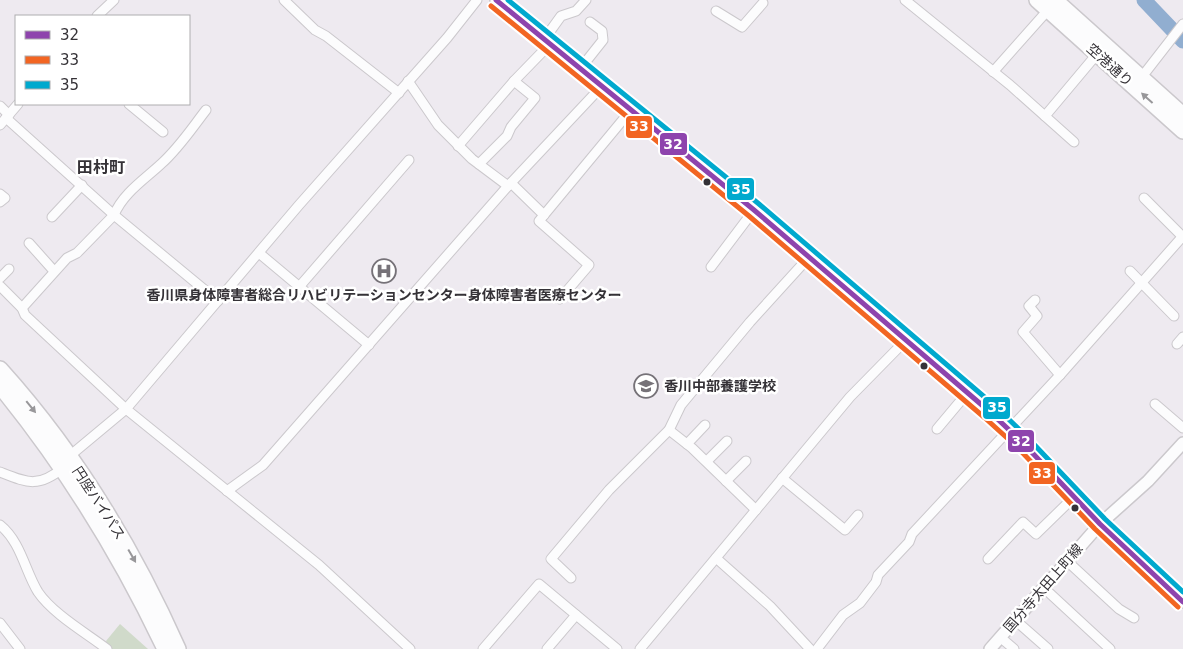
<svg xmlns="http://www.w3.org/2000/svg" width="1183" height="649" font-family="'DejaVu Sans','Noto Sans JP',sans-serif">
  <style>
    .green { fill: #d0daca }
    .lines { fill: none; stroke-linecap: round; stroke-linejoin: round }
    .river { stroke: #91aed0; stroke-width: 15 }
    .street-casing { stroke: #cbc8cc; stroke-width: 11 }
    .secondary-casing { stroke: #cbc8cc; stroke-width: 14 }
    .highway-casing { stroke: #cbc8cc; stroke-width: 18 }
    .street { stroke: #fcfcfd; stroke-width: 9 }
    .secondary { stroke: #fcfcfd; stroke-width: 11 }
    .highway { stroke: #fcfcfd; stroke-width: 15 }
    .bus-1-casing { stroke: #fff; stroke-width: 9 }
    .bus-2-casing { stroke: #fff; stroke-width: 9 }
    .bus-3-casing { stroke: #fff; stroke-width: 9 }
    .bus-1 { stroke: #8e44ad; stroke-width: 5 }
    .bus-2 { stroke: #f26522; stroke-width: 5 }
    .bus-3 { stroke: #00a9ce; stroke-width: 5 }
    .oneway { fill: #98979a }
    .bus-dot { fill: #353237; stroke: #fff; stroke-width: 2 }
    .labels { text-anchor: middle; stroke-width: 5; stroke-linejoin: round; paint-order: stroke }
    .street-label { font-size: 14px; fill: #353237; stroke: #fff }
    .poi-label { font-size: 14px; font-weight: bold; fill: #353237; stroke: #fff }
    .quarter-label { font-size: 16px; font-weight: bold; fill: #353237; stroke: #fff }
    .line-badge { stroke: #fff; stroke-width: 2 }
    .badge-label { font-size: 14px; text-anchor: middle; font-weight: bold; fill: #fff }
  </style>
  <rect width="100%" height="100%" fill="#eeeaf0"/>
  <polygon class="green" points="120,624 148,649 109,649 106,641"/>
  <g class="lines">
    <polyline class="river" points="1144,0 1183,41"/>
    <g class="street-casing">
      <g id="street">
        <polyline points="284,0 315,30 326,36 399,93"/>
        <polyline points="905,0 1010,85 1074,142"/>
        <polyline points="716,11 742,27 763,3"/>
        <polyline points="97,16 114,0"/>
        <polyline points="543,41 561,16 576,11 586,0"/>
        <polyline points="580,69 603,40 602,31 590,22"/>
        <polyline points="993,72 1048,10"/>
        <polyline points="1141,78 1183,24"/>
        <polyline points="408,81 438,125 472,159 508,186"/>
        <polyline points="129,104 163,132"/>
        <polyline points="0,106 9,115"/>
        <polyline points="1045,116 1097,54"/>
        <polyline points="6,118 114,215 218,301"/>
        <polyline points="0,125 18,104"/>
        <polyline points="458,146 514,81 549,45"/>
        <polyline points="479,164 507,136 511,127 535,98 514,81"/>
        <polyline points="511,183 544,215"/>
        <polyline points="0,194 5,198 0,202"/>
        <polyline points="1144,198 1183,237"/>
        <polyline points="52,217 82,185"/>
        <polyline points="29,243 54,271"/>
        <polyline points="259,253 369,345"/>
        <polyline points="711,267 754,210"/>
        <polyline points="1130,271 1174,316"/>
        <polyline points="0,278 9,269"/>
        <polyline points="0,286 22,308 25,315 126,409 319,565 410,649"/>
        <polyline points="299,287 409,160"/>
        <polyline points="560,299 589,265 539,221 631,110"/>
        <polyline points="1035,300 1029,306 1037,316 1023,332 1060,375"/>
        <path d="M22,308L67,258L77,253L114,215C123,193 145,179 161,164C179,148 192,128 206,110"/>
        <polyline points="1177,344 1183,337"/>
        <polyline points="1155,404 1183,428"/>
        <polyline points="937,429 968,392"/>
        <polyline points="669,430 692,448 756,510"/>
        <polyline points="687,444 705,425"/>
        <polyline points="66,459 126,409 299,205 447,38 477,0"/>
        <polyline points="707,461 727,441"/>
        <path d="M0,472C28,483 38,488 63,468"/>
        <polyline points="782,478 845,530 858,515"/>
        <polyline points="726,481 746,461"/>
        <polyline points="227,491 263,465 508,186 602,86"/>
        <path d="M0,525C21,542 25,571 38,592C53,614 86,633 107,649"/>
        <polyline points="716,558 770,606 810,649"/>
        <polyline points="988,559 1023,522 1036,534 1075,496"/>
        <polyline points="1067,561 1119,609 1134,618"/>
        <polyline points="571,578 551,559 609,490 669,430 681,405 750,322 809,257"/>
        <polyline points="1044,588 1110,649"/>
        <polyline points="1015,620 1048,649"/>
        <polyline points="0,623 20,649"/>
        <polyline points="1000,637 1014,649"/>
        <polyline points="483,649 539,584 617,649"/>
        <polyline points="547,649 576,615"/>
        <polyline points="640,649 850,397 906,340"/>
        <polyline points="817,649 843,615 860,603 876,582 878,575 909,542 912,534 1060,375 1183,236"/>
      </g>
    </g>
    <g class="secondary-casing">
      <g id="secondary">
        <polyline points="496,0 538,36 754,210 990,412 1022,442 1100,524 1183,602"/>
        <polyline points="990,649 1100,524 1148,481 1183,443"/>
      </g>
    </g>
    <g class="highway-casing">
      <g id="highway">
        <polyline points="1037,0 1183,131"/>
        <polyline points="1055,0 1183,115"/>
        <path d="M0,369C75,452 133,548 178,649"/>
        <path d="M0,386C67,468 120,554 165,649"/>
      </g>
    </g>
    <use href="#street" class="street"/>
    <use href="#secondary" class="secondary"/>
    <use href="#highway" class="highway"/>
    <g class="bus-1-casing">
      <polyline id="bus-1" points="496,0 754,210 990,412 1022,442 1100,524 1183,602"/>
    </g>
    <g class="bus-2-casing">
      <polyline id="bus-2" points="491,6 749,216 985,418 1017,447 1095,529 1178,607"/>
    </g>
    <g class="bus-3-casing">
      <polyline id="bus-3" points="508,0 759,204 995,406 1027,437 1105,519 1183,592"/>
    </g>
    <use href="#bus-1" class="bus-1"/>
    <use href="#bus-2" class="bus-2"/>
    <use href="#bus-3" class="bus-3"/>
  </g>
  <defs><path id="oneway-solid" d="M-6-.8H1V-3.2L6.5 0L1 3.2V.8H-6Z" transform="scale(1.25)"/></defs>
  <g class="oneway">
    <use href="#oneway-solid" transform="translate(1147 98) rotate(-138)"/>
    <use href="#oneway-solid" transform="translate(31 407) rotate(51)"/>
    <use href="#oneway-solid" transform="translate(132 556) rotate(60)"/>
  </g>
  <defs>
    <g id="hospital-ring" transform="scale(1.25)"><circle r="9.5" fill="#fff" stroke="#767278" stroke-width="1.5"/><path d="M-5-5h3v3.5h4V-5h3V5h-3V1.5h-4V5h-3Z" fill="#767278"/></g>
    <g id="school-ring" transform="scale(1.25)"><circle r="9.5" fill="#fff" stroke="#767278" stroke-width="1.5"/><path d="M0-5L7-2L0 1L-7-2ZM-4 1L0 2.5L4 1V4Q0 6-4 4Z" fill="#767278"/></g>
  </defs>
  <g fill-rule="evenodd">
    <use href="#hospital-ring" x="384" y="271"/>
    <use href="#school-ring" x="646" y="386"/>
  </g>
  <g class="bus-dot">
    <circle cx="707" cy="182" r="4.5"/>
    <circle cx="924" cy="366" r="4.5"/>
    <circle cx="1075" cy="508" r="4.5"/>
  </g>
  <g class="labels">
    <g class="street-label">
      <text transform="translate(1110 65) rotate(42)" y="5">空港通り</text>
      <text transform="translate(99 503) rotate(57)" y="5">円座バイパス</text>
      <text transform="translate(1043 588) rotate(-49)" y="5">国分寺太田上町線</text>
    </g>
    <g class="poi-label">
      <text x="384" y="300">香川県身体障害者総合リハビリテーションセンター身体障害者医療センター</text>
      <text x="664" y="391" text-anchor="start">香川中部養護学校</text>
    </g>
    <g class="quarter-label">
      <text x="101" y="173">田村町</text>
    </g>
  </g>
  <g class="line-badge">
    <rect x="625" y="115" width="28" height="24" rx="5" fill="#f26522"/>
    <rect x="659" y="132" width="29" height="24" rx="5" fill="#8e44ad"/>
    <rect x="726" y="177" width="29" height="24" rx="5" fill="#00a9ce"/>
    <rect x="982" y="396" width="29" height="24" rx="5" fill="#00a9ce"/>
    <rect x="1007" y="429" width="28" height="24" rx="5" fill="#8e44ad"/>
    <rect x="1028" y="461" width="28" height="24" rx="5" fill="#f26522"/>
  </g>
  <g class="badge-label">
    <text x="639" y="131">33</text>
    <text x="673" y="149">32</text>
    <text x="741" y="194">35</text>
    <text x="997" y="412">35</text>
    <text x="1021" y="446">32</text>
    <text x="1042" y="478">33</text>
  </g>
  <rect x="15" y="15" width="175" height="90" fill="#ffffff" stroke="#aeadaf"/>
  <rect x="25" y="31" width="25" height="8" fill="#8e44ad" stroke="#aeadaf"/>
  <text x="60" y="40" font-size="15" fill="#353237">32</text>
  <rect x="25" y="56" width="25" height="8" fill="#f26522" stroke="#aeadaf"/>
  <text x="60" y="65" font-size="15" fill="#353237">33</text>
  <rect x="25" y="81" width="25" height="8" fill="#00a9ce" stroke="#aeadaf"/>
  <text x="60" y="90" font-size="15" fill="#353237">35</text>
</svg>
